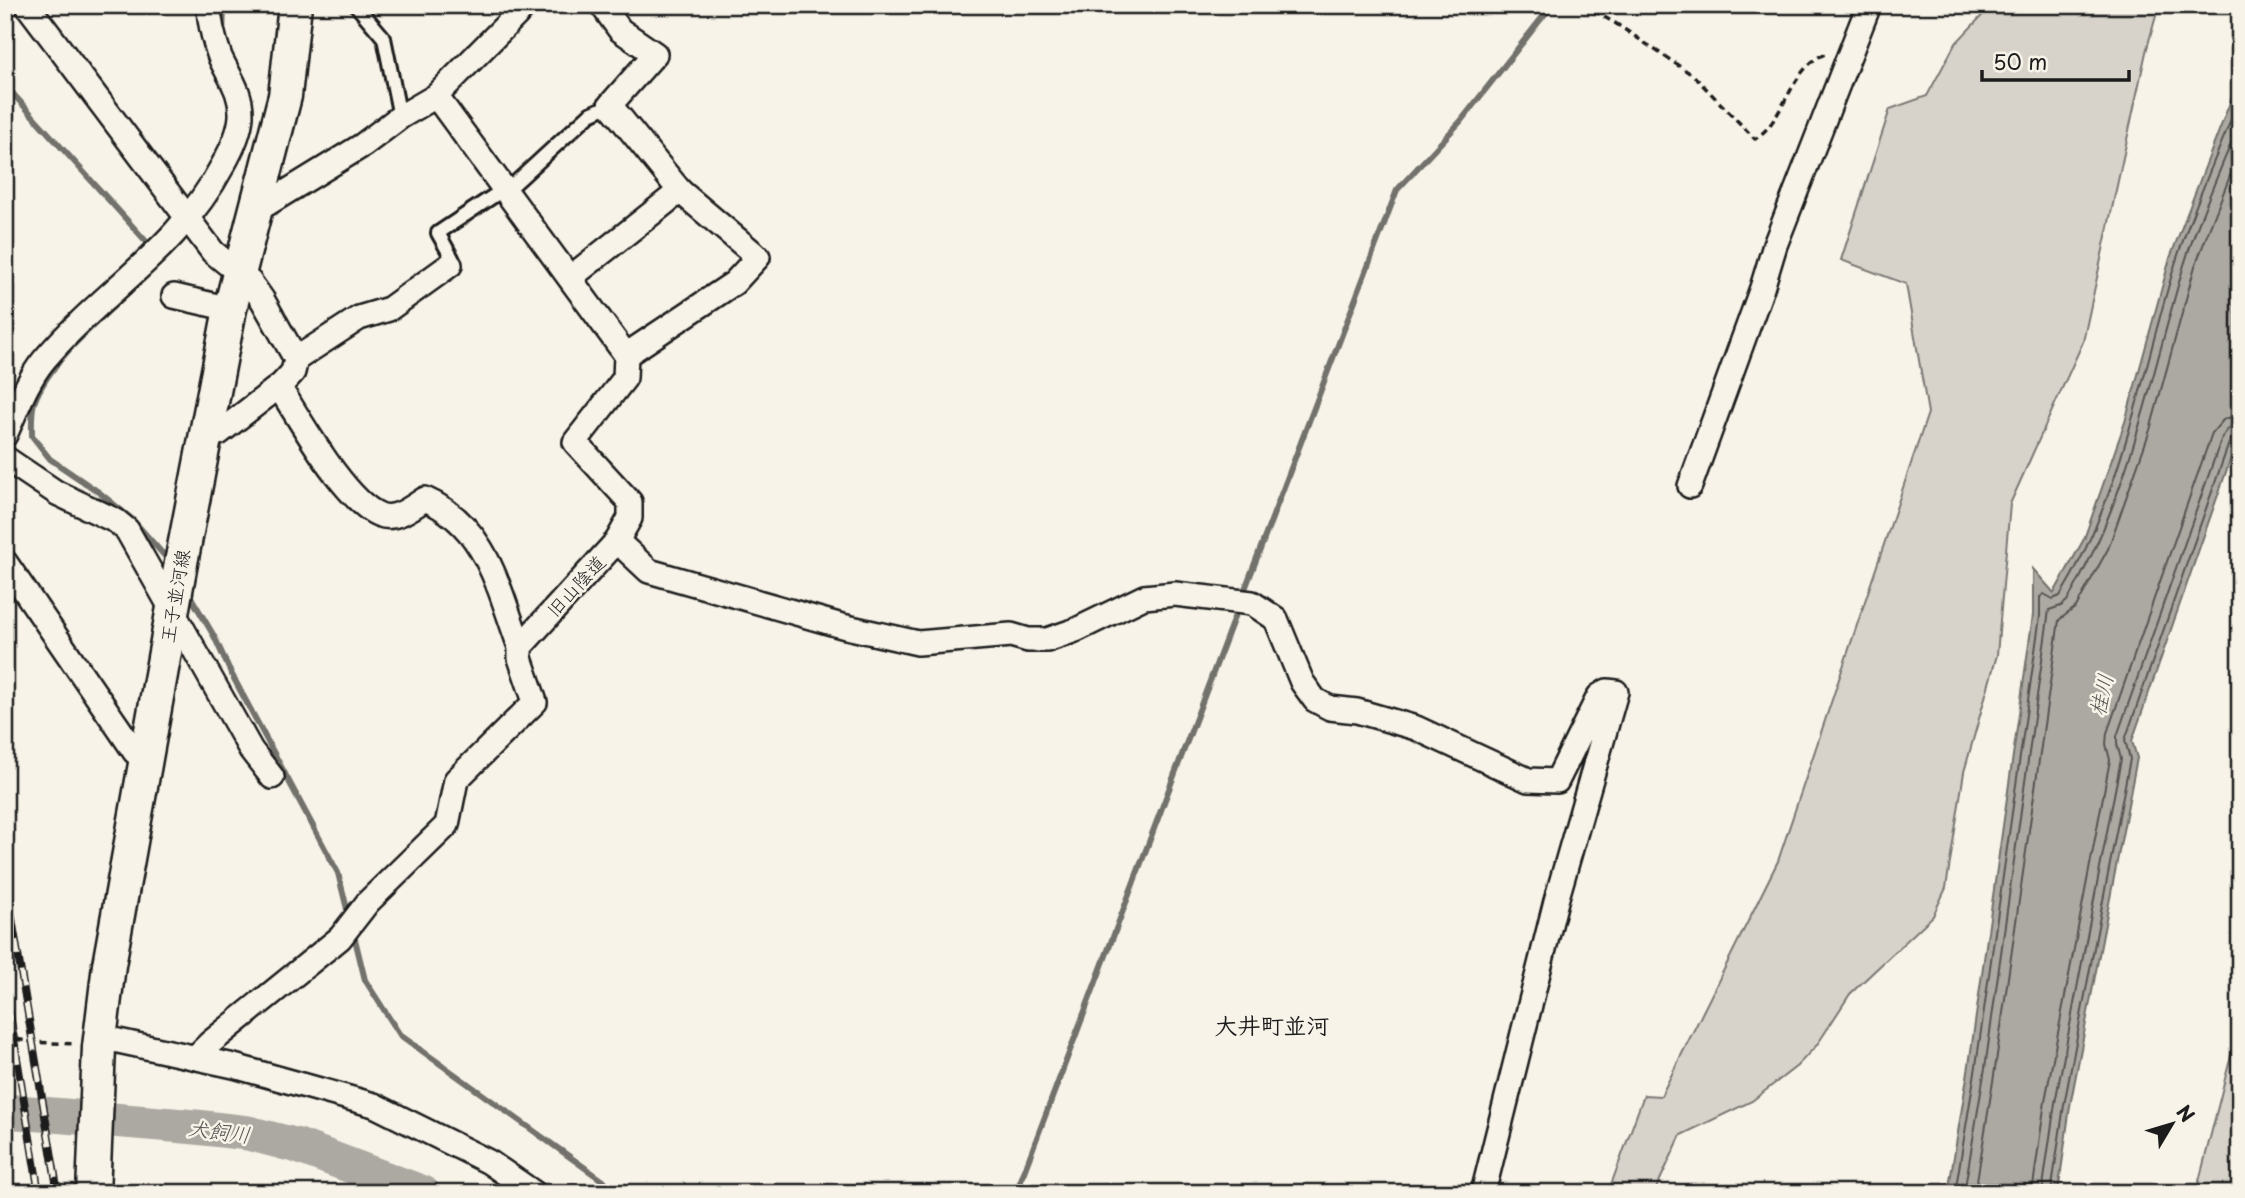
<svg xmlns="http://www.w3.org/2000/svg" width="2245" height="1198" font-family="'Playpen Sans','Klee One',sans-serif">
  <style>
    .green { fill: #d7d3cb; stroke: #7a7874; stroke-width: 2 }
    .water { fill: #aca9a2; stroke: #72716c; stroke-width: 2 }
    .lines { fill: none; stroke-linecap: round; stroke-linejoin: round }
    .shore { stroke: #565452; stroke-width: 2 }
    .stream { stroke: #72716c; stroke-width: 6 }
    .river { stroke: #aca9a2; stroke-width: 35 }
    .service-casing { stroke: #1c1c1c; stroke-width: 18 }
    .minor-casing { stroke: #1c1c1c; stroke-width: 28 }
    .secondary-casing { stroke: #1c1c1c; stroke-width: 37 }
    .path { stroke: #1c1c1c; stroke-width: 3.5; stroke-dasharray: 7 5; stroke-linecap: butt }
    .service { stroke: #f7f3e8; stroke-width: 12 }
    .minor { stroke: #f7f3e8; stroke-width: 23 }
    .secondary { stroke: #f7f3e8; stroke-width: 32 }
    .rail-casing { stroke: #1c1c1c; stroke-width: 8 }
    .rail { stroke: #f7f3e8; stroke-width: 5; stroke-dasharray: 16; stroke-linecap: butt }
    .labels { text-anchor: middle; stroke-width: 5; stroke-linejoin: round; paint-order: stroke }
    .street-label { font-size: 19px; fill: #1c1c1c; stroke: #f7f3e8 }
    .water-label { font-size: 21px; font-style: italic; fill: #565452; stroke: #f7f3e8 }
    .quarter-label { font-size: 23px; font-weight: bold; fill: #1c1c1c; stroke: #f7f3e8 }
  </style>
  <rect width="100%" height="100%" fill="#f7f3e8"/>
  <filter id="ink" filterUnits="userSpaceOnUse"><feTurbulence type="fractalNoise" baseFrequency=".0143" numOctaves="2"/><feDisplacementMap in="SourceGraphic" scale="14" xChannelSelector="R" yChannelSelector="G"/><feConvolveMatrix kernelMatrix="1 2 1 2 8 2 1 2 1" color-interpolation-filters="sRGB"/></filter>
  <g filter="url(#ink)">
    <g class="green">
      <polygon points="1992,5 2159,5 2146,52 2083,342 2010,504 1997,655 1964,772 1946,888 1933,916 1850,994 1817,1045 1797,1066 1752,1101 1681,1135 1654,1193 1608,1193 1644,1095 1661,1096 1778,861 1928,413 1906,284 1841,260 1890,109 1927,96 1955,44"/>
      <polygon points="2240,1020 2240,1193 2196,1193"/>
    </g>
    <polygon class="water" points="2240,55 2240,432 2132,741 2137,758 2070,1106 2058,1193 1948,1193 1969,1065 2033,615 2033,569 2054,593 2084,539 2125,422 2170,258 2237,84"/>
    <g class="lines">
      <g class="shore">
        <path d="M1955,1193L1976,1066L2040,616V597L2044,594L2053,599L2060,596C2123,494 2141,374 2176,261C2194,205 2219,151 2240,97"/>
        <path d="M1964,1193L1985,1068L2049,610L2061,606L2067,601C2129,498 2150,379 2184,265C2199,217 2221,169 2240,121"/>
        <polyline points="1975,1193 1995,1069 2059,620 2076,607 2108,549 2150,430 2195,266 2240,150"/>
        <polyline points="2032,1193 2045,1101 2110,760 2106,744 2107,733 2212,433 2224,419 2240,415"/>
        <polyline points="2042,1193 2055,1103 2121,759 2117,744 2117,736 2222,437 2229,428 2240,426"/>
        <polyline points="2051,1193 2064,1105 2130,759 2125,740 2230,440 2234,436 2240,435"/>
      </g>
      <g class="stream">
        <polyline points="223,36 224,5"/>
        <polyline points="5,85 153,249"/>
        <path d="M131,290C99,321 49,361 34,403C31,413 32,426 32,436L50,459L100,493L132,519L170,562"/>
        <polyline points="188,592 214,636 231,673 338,873 349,917"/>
        <polyline points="1242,597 1397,190 1460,122 1552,5"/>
        <polyline points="353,931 365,980 400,1035 620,1193"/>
        <polyline points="1016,1193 1238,607"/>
      </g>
      <polyline class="river" points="5,1111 196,1127 248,1133 298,1146 423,1193"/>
      <g class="service-casing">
        <g id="service">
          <polyline points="356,5 384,38 400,117"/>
          <polyline points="450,265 452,258 438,233 504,189 514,184 590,114 610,105"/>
        </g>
      </g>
      <g class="minor-casing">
        <g id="minor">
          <polyline points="27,5 213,252 250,282 262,299 296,359 293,372 282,384 219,433 204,437"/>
          <polyline points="602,5 620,30 655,54 610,105 680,191 758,257 734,283 626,355"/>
          <polyline points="257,210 363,145 400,117 436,96 526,5"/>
          <polyline points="570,278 680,191"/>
          <polyline points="174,296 230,309"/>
          <polyline points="296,359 359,318 389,309 450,265"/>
          <path d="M279,387C300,419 345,502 380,515C396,521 412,507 425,499C487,526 498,588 520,647"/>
          <path d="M5,435C17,409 26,382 44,360C103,290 178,250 223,165C231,151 240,133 241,116C242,92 229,77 220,57C214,40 209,23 209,5"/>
          <polyline points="5,458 57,493 116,521 127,530 251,750 272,777"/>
          <polyline points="1690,486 1762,288 1775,245 1869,5"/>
          <polyline points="617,541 649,571 842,626 918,643 1011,635 1028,640 1047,640 1076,630 1144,597 1175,594 1252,603 1276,619 1302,682 1315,700 1330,708 1357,711 1416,728 1528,780 1557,781 1599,696 1607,691 1616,692 1556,901 1483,1193"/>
          <polyline points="5,562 135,752 146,760"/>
          <polyline points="100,1037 234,1066 374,1105 489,1162 534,1193"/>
          <polyline points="197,1056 210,1043 340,938 368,902 447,825 456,780 535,702 520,658 520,647 617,541 630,518 630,502 575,442 625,378 626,355 436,96"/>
        </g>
      </g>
      <g class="secondary-casing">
        <polyline id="secondary" points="93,1193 99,1047 109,965 181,563 230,309 285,96 295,5"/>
      </g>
      <g class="path">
        <path d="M1583,5L1615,23L1694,76L1755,139C1787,118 1789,68 1827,53"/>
        <polyline points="5,1037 32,1042 76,1044"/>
      </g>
      <use href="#service" class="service"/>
      <use href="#minor" class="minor"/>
      <use href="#secondary" class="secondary"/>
      <g class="rail-casing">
        <g id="rail">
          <polyline points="5,877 58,1193"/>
          <polyline points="5,984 39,1193"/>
        </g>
      </g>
      <use href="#rail" class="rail"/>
    </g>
  </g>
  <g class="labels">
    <g class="street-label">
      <text transform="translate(576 586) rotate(-47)" y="7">旧山陰道</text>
      <text transform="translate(175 596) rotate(-80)" y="7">王子並河線</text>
    </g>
    <g class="water-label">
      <text transform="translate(2102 695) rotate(-77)" y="7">桂川</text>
      <text transform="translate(219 1132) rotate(7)" y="7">犬飼川</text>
    </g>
    <g class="quarter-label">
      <text x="1272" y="1034">大井町並河</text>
    </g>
  </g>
  <rect width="2245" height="1198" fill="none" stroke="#f7f3e8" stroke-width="28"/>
  <rect x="14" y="14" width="2217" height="1170" fill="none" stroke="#1c1c1c" stroke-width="2.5" filter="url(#ink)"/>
  <g transform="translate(2172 1124) rotate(52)" stroke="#f7f3e8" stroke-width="5" paint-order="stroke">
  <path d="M0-5L12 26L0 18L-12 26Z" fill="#1c1c1c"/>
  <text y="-10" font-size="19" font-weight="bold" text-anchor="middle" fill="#1c1c1c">N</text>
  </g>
  <path d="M1982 70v10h147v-10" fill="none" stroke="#1c1c1c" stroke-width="3.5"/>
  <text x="1993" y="70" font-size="21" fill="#1c1c1c" stroke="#f7f3e8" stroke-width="5" paint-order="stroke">50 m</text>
</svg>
